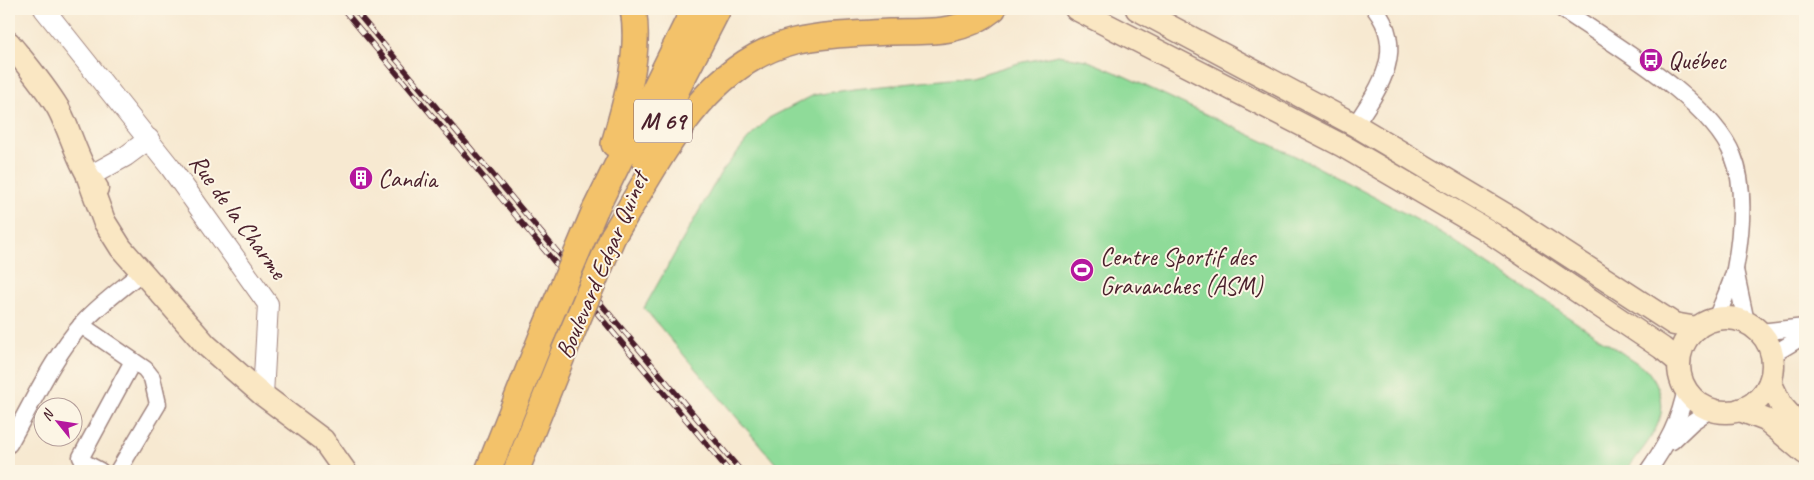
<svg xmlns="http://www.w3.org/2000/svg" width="1814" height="480" font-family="Caveat,sans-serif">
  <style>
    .green { fill: #8fdb99; stroke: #6c7d62 }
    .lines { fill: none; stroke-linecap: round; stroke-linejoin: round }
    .minor-casing { stroke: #a0847e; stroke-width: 19 }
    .tertiary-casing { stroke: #a0847e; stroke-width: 22 }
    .secondary-casing { stroke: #a0847e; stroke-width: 25 }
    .primary-casing { stroke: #a0847e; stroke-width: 28 }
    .minor { stroke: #fff; stroke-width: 16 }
    .tertiary { stroke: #fff; stroke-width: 20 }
    .secondary { stroke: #fae7c3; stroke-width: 22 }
    .primary { stroke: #f3c26a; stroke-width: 25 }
    .rail-casing { stroke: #4a1f2b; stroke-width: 5.5 }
    .rail { stroke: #fcf5e5; stroke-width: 4; stroke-dasharray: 11; stroke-linecap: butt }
    .primary-bridge-casing { stroke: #a0847e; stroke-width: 28; stroke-linecap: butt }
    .primary-bridge { stroke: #f3c26a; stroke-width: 25 }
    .labels { text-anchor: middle; stroke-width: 4; stroke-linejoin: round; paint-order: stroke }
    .shield { fill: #fcf5e5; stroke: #7f5f63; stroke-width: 1 }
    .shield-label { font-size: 24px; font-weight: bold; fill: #4a1f2b }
    .poi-label { font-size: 25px; fill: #4a1f2b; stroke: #fcf5e5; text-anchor: start }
    .street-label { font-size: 25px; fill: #4a1f2b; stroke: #fcf5e5 }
  </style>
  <rect width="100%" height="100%" fill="#fcf5e5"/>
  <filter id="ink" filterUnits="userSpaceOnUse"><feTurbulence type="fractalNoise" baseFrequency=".02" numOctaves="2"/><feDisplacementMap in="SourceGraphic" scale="10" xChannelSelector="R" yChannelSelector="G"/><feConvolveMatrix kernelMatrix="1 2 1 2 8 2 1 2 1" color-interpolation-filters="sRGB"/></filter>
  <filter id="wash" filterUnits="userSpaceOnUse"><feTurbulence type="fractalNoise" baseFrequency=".0096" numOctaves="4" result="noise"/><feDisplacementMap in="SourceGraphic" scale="20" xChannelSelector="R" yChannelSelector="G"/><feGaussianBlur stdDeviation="1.12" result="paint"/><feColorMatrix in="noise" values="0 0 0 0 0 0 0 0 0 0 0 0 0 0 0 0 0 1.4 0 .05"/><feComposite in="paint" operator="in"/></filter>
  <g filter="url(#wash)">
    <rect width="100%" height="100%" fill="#f7e9d1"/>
    <path class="green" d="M1058,55L1086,60L1122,75L1310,163L1442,233L1646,369C1680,410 1652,436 1626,471H782L644,308L720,174L748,139L769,118L814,95L854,89L971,77L1019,63Z"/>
  </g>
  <g filter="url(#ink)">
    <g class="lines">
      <g class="minor-casing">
        <g id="minor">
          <path d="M1562,9C1612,44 1711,100 1733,156C1746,187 1741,236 1735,269C1731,286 1722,303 1716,319"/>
          <path d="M1355,125C1379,89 1407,50 1375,9"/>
          <polyline points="1735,270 1746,322"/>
          <polyline points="81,325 145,369 152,378 158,404 118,471"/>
          <polyline points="1760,332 1805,327"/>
          <polyline points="1772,355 1805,335"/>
          <polyline points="1672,441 1692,422 1711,409"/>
          <path d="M9,444C32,404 52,358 83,323C100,304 123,288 143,271"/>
          <polyline points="100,471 85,463 81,457 133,361"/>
          <path d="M1648,471C1667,444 1680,421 1686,388"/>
        </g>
      </g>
      <g class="tertiary-casing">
        <g id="tertiary">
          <polyline points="44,9 170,167 268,304 263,395"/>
          <polyline points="88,177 126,156 149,139"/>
        </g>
      </g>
      <g class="secondary-casing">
        <g id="secondary">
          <polyline points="1076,9 1343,146 1485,229 1662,348 1679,362"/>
          <polyline points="1137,9 1355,125 1511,218 1674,324 1697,328"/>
          <path d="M9,43C26,64 44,85 58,108C72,134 78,165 97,188"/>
          <polyline points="88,177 104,221 121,248 206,345 263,395 323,440 345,471"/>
          <circle cx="1726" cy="365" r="47"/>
          <polyline points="1770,382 1781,405 1805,432"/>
          <polyline points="1740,410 1766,420 1805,453"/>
        </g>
      </g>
      <g class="primary-casing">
        <g id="primary">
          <path d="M614,144C626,103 641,52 633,9"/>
          <polyline points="645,160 678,87 718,9"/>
          <polyline points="595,210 694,9"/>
          <path d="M613,236C659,162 702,64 795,41C826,34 857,34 889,32C928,31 961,35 993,9"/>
          <polyline points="488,471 544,331"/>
          <polyline points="516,471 563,354"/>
        </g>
      </g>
      <use href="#minor" class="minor"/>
      <use href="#tertiary" class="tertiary"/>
      <use href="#secondary" class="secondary"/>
      <use href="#primary" class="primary"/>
      <g class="rail-casing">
        <g id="rail">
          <polyline points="343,9 729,471"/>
          <polyline points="354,9 741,471"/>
        </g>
      </g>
      <use href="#rail" class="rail"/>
      <g class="primary-bridge-casing">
        <g id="primary-bridge">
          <polyline points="544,331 595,210"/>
          <polyline points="563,354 613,236"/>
        </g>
      </g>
      <use href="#primary-bridge" class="primary-bridge"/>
    </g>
  </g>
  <defs>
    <g id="bus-disc" transform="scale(1.25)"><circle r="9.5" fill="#b5179e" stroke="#fcf5e5"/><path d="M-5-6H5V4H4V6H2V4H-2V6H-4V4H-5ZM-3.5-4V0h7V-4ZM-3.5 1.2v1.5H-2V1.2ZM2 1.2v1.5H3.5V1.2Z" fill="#fff"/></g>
    <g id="building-disc" transform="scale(1.25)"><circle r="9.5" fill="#b5179e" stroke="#fcf5e5"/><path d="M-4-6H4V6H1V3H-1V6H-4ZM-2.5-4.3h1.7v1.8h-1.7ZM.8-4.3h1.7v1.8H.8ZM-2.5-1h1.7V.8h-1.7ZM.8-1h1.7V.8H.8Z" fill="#fff"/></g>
    <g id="stadium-disc" transform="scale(1.25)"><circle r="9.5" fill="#b5179e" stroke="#fcf5e5"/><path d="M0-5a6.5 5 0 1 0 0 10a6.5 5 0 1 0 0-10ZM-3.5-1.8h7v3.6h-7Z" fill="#fff"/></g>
  </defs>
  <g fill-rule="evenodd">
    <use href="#bus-disc" x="1651" y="60"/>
    <use href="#building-disc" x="361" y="178"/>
    <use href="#stadium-disc" x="1082" y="270"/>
  </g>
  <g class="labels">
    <rect class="shield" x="634" y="99.5" width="58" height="43" rx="4"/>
    <g class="shield-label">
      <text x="663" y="129">M 69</text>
    </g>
    <g class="poi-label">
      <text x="1668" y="69">Québec</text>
      <text x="378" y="187">Candia</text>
      <text x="1100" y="265">Centre Sportif des<tspan x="1100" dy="29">Gravanches (ASM)</tspan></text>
    </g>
    <g class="street-label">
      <text transform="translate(239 216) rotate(54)" y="9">Rue de la Charme</text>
      <text transform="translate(601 265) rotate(-67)" y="9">Boulevard Edgar Quinet</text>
    </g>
  </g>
  <rect width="1814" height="480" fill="none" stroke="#fcf5e5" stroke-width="30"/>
  <g transform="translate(58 422) rotate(300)"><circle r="24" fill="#fcf5e5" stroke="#b59f9b"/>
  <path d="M0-4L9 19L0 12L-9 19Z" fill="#b5179e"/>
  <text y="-8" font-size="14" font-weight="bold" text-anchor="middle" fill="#4a1f2b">N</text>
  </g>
</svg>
